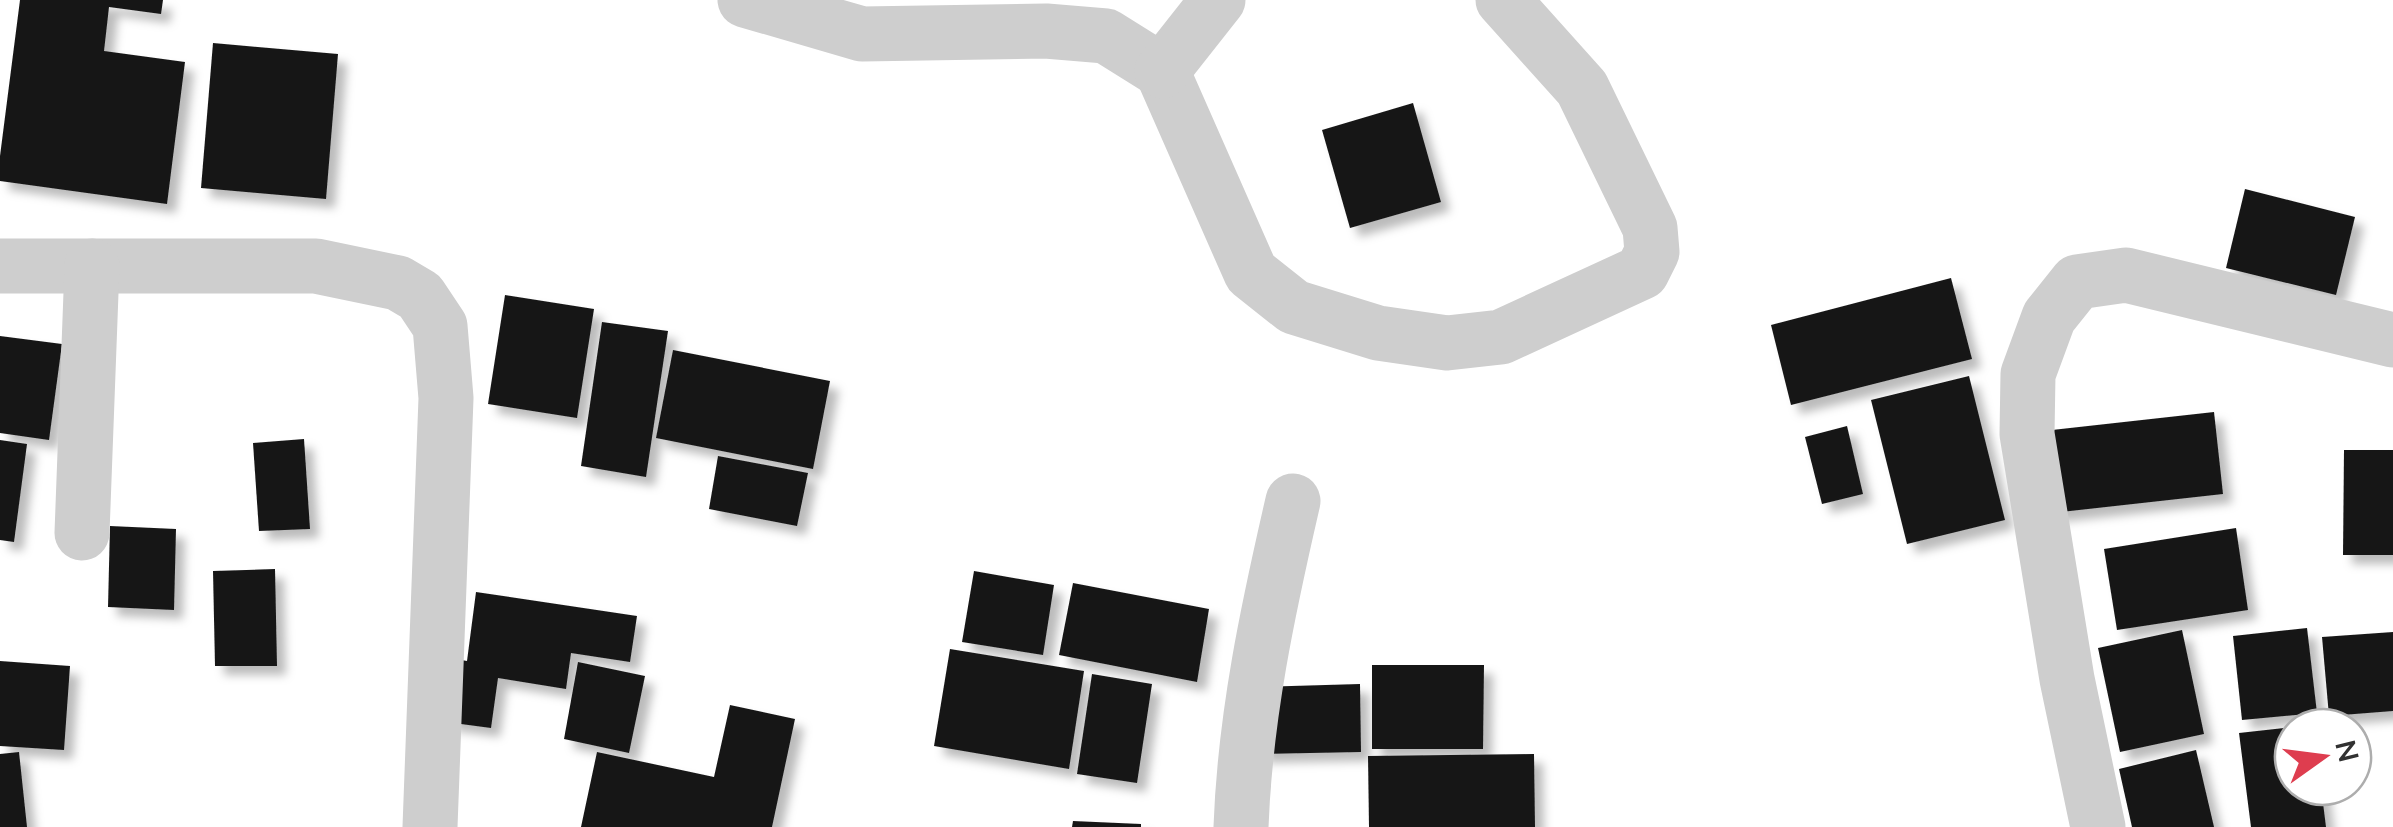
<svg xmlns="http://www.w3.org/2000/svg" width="2393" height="827" font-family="'Nunito Sans',sans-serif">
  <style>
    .building { fill: #181818; filter: url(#shadow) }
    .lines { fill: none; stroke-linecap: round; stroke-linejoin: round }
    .street { stroke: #cecece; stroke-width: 55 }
  </style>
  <defs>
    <filter id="shadow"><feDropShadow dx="9" dy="9" stdDeviation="5" flood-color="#0004"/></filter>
  </defs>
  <rect width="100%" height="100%" fill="#fff"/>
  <g class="building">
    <polygon points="20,0 163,0 161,14 109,7 104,51 185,62 167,204 0,181 0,156"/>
    <polygon points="213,43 338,54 326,199 201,188"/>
    <polygon points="1413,103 1441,202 1350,228 1322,130"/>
    <polygon points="2245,189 2355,217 2336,295 2226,268"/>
    <polygon points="1951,278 1972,359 1791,405 1771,325"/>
    <polygon points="505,295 594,309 577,418 488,404"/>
    <polygon points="602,322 668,331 646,477 581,466"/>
    <polygon points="0,336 62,344 49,440 0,433"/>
    <polygon points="673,350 830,381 813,469 656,438"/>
    <polygon points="1969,376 2005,520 1907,544 1871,400"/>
    <polygon points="2214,412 2223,494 2052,513 2043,431"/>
    <polygon points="1847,426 1863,494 1822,504 1805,437"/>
    <polygon points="304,439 310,529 259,531 253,443"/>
    <polygon points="0,440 27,444 14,542 0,540"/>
    <polygon points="2344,450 2393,450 2393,555 2343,555"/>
    <polygon points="718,456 808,473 797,526 709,509"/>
    <polygon points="110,526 176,529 174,610 108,607"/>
    <polygon points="2236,528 2248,610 2117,630 2104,549"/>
    <polygon points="275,569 277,666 215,666 213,571"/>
    <polygon points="974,571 1054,585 1043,655 962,642"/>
    <polygon points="1073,583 1209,609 1197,682 1059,655"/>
    <polygon points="476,592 637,616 630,662 571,653 566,689 498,678 491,728 446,722 456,659 467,661"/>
    <polygon points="2307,628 2317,713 2242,720 2233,636"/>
    <polygon points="2182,630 2204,734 2120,752 2098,648"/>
    <polygon points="2393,632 2393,711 2329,716 2322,637"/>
    <polygon points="950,649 1084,671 1069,769 934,746"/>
    <polygon points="0,661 70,666 64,750 0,746"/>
    <polygon points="578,662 645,676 629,753 564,739"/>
    <polygon points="1372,665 1484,665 1483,749 1372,749"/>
    <polygon points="1092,674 1152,684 1137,783 1077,774"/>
    <polygon points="1360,684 1361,752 1259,754 1257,687"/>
    <polygon points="730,705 795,719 772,827 581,827 597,752 714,777"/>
    <polygon points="2293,727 2293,787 2321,787 2326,827 2251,827 2239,733"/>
    <polygon points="2196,750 2214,827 2132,827 2119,769"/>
    <polygon points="19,752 27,827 0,827 0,754"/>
    <polygon points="1534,754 1535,827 1369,827 1368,756"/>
    <polygon points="1073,821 1141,824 1141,827 1072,827"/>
  </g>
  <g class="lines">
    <g class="street">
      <polyline points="745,0 862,34 1046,31 1106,36 1162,71"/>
      <polyline points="1162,71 1251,273 1294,307 1378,333 1447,343 1501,337 1642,272 1652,252 1650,228 1582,88 1503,0"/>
      <polyline points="1162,71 1218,0"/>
      <polyline points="0,266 316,266 398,283 420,296 440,326 446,398 430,827"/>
      <polyline points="82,533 92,266"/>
      <path d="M1241,827C1245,716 1268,609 1293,501"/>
      <polyline points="2098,827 2067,679 2027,434 2028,374 2049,317 2077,282 2126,275 2393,340"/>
    </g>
  </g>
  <g transform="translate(2323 757) rotate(76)"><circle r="48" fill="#ffffff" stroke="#adadad" stroke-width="2.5"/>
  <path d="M0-8L18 38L0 25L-18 38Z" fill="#de3d4f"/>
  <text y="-15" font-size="28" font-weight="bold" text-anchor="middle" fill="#313131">N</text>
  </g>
</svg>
